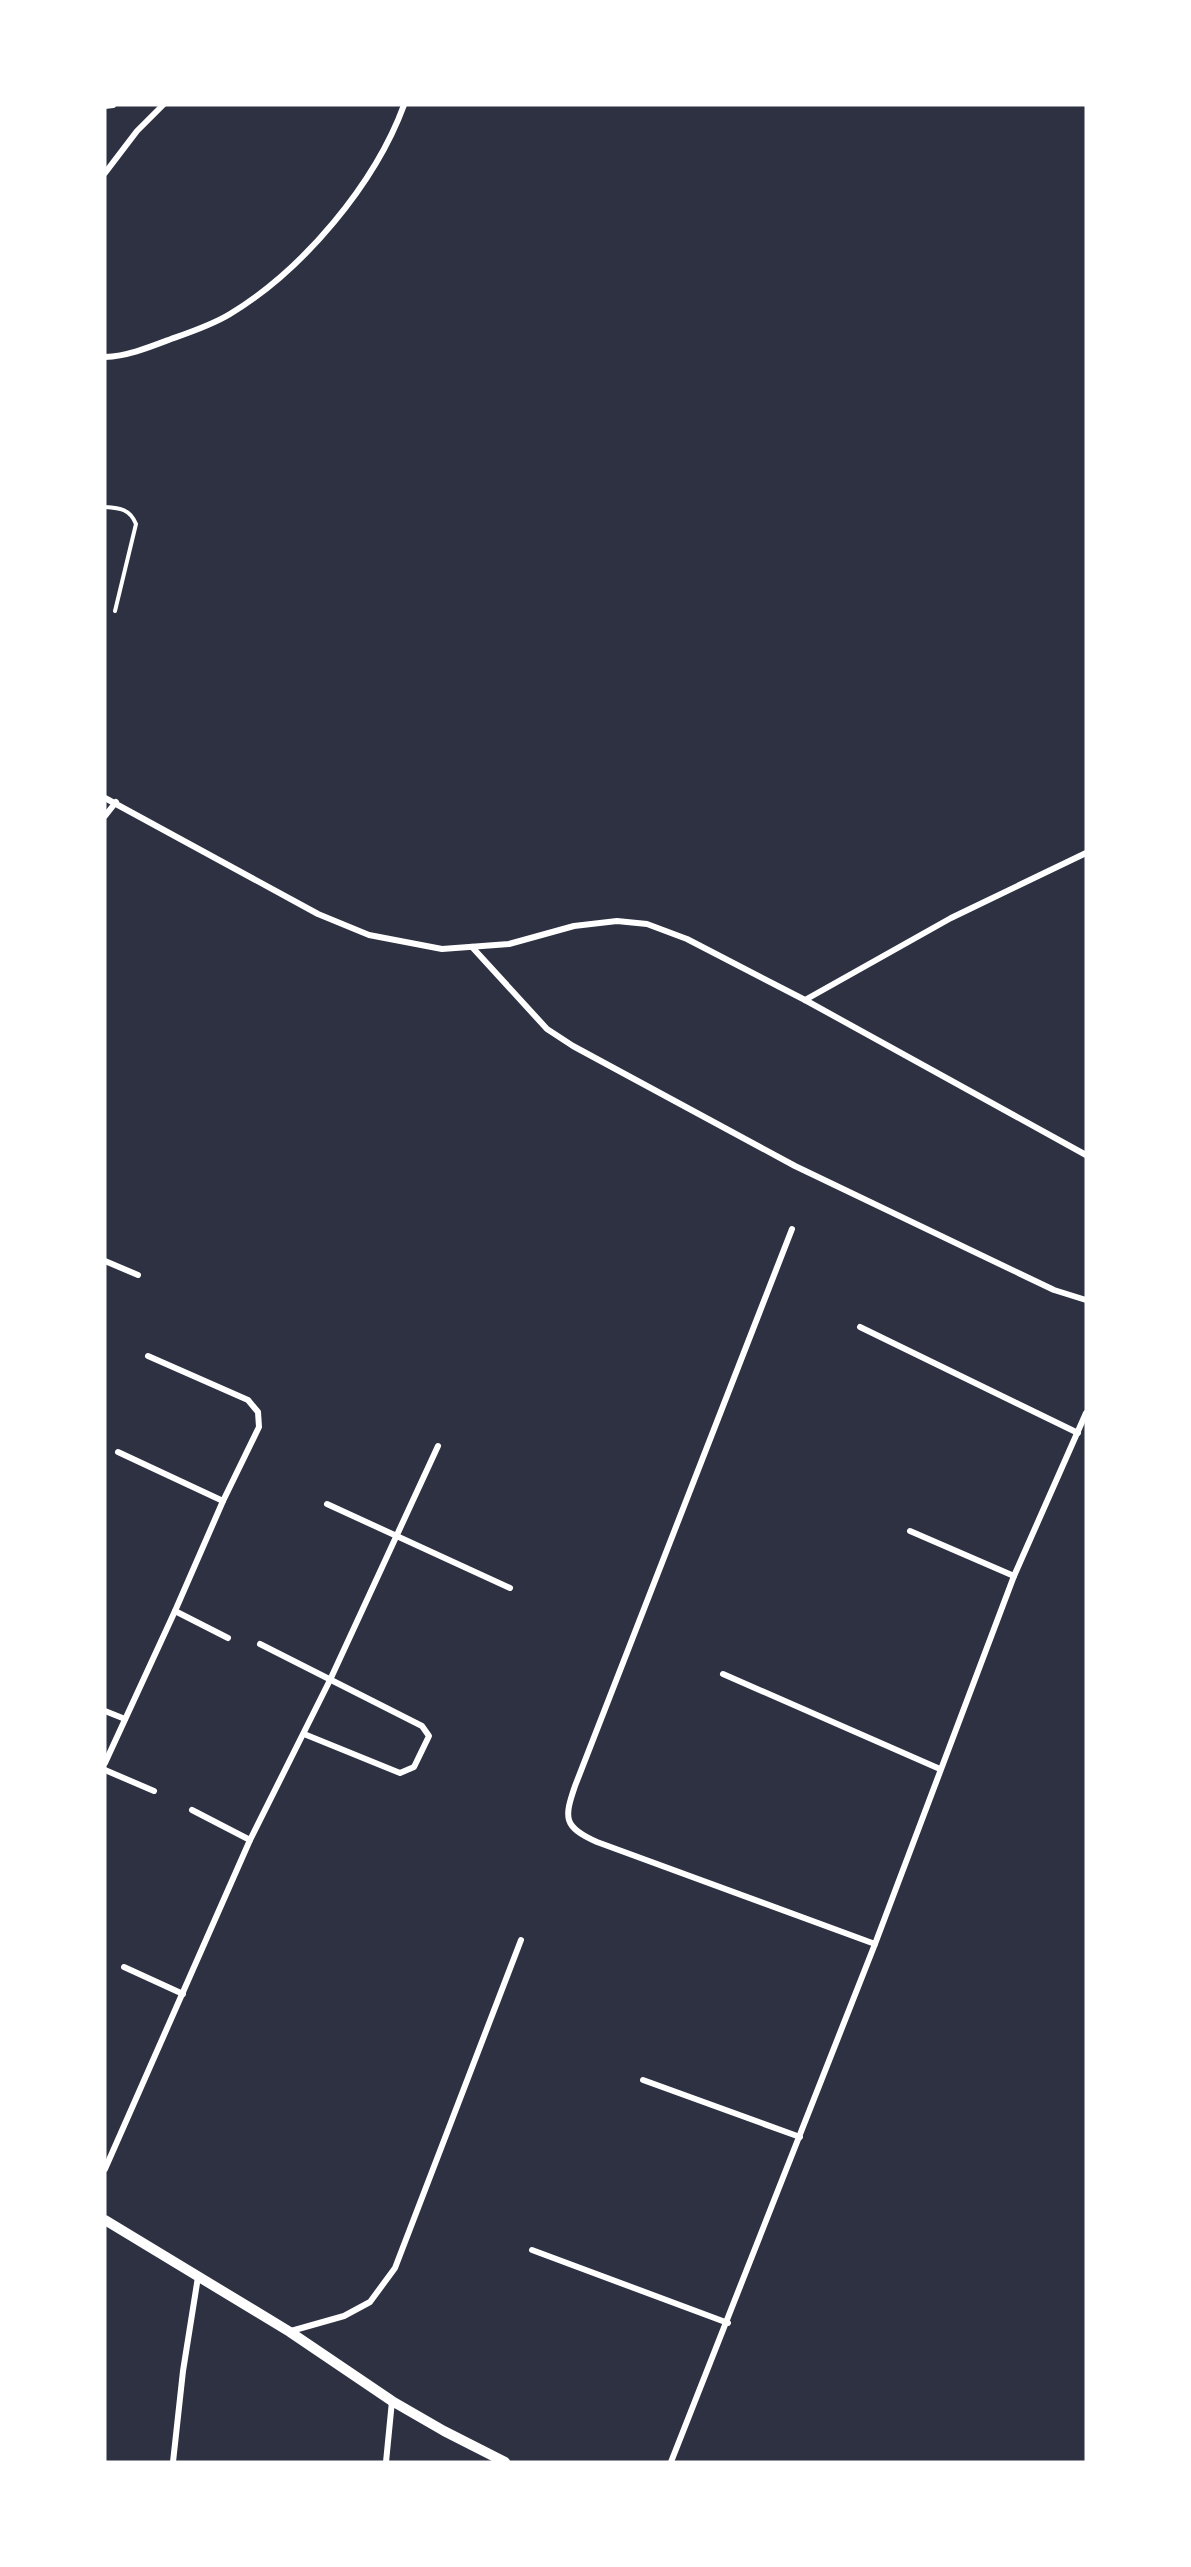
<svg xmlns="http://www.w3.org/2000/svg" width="1191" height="2567" font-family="'Exo 2',sans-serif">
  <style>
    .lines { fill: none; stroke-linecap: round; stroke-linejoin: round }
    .service { stroke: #fff; stroke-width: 4 }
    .minor { stroke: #fff; stroke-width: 6 }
    .tertiary { stroke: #fff; stroke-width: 10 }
  </style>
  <rect width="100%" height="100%" fill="#2d3142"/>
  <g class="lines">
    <path class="service" d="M105,507C120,508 130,509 136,524L115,611"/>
    <g class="minor">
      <polyline points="105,106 113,105"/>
      <polyline points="105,173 137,131 163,105"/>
      <path d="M105,357C128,356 150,347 171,339C191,332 212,325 230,314C303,270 375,184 404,105"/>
      <polyline points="105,798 318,914 369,935 442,949 509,944 574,926 617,921 647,924 687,939 805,1000 1086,1155"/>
      <polyline points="105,816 116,802"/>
      <polyline points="472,947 547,1029 573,1046 795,1166 1054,1290 1086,1300"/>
      <polyline points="805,1000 951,918 1086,853"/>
      <path d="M792,1229L575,1786C564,1818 563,1827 597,1842L875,1944"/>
      <polyline points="105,1261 138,1275"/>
      <polyline points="860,1327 1078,1433"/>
      <polyline points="118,1452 223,1501"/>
      <polyline points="327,1504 510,1588"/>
      <polyline points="910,1531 1014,1576"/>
      <polyline points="175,1611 228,1638"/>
      <polyline points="260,1644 422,1726 429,1736 414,1767 400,1773 304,1734"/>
      <polyline points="723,1674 940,1769"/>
      <polyline points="105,1711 125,1719"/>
      <polyline points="105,1763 175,1611 223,1501 259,1427 258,1412 248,1400 148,1356"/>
      <polyline points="105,1770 154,1791"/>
      <polyline points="192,1810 250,1840"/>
      <polyline points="124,1967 183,1994"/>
      <polyline points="643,2080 800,2137"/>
      <polyline points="105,2169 250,1840 330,1680 438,1446"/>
      <polyline points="532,2250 728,2323"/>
      <polyline points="291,2331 344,2316 370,2302 395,2268 521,1940"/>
      <polyline points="173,2462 183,2371 198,2277"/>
      <polyline points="386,2462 392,2401"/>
      <polyline points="671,2462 875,1944 1014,1576 1086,1413"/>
    </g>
    <polyline class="tertiary" points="105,2220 290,2332 392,2401 444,2431 505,2462"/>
  </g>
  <rect width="1191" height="2567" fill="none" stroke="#ffffff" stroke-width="213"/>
</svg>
